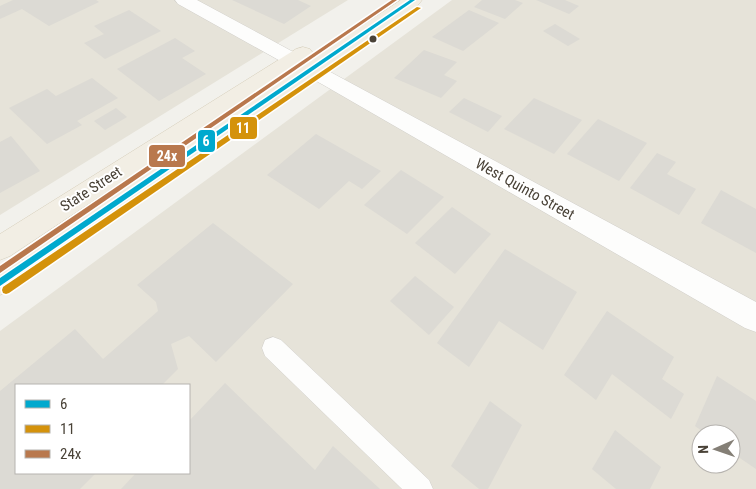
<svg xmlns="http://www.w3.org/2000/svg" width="756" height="489" font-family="'Roboto Condensed',sans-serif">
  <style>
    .residential { fill: #e6e3d9; fill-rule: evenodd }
    .building { fill: #dcdad4 }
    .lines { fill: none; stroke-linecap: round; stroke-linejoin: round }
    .service-casing { stroke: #d0cec9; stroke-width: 1 }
    .minor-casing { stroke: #d0cec9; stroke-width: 1 }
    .primary-casing { stroke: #d5cdb9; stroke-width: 1 }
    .service { fill: #fdfdfc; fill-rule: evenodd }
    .minor { fill: #fdfdfc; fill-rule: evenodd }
    .primary { fill: #f2eee4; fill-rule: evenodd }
    .bus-1-casing { stroke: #fff; stroke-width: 3 }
    .bus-2-casing { stroke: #fff; stroke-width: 3 }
    .bus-3-casing { stroke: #fff; stroke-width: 3 }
    .bus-1 { fill: #00a9ce; fill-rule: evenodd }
    .bus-2 { fill: #d4920b; fill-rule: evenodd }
    .bus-3 { fill: #b9784d; fill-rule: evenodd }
    .bus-dot { fill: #494237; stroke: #fff; stroke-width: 2 }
    .labels { text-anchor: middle; stroke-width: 4; stroke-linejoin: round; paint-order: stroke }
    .street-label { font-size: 15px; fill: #494237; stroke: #fff }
    .line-badge { stroke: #fff; stroke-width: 2 }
    .badge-label { font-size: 14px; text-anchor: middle; font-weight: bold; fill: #fff }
  </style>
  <rect width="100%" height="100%" fill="#f2f1ec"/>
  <g class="residential">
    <polygon points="0,0 348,0 0,215"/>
    <path d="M452,0H756V489H0V331ZM16,385H189V473H16ZM701,434H731V464H701Z"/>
  </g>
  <g class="building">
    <polygon points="13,0 96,0 99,2 49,26 22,9 0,19 0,6"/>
    <polygon points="232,0 298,0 311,6 284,24"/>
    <polygon points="482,0 515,0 523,3 505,19 474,7"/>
    <polygon points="536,0 565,0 579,6 569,14"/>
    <polygon points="129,10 161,31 105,59 84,43 104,34 94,26"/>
    <polygon points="469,10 499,23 463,51 432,37"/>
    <polygon points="555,24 580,39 568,46 543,31"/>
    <polygon points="175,38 195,51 182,58 206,74 159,101 117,69"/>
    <polygon points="424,50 457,62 444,75 457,81 441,98 394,78"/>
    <polygon points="92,78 118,98 77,121 82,125 47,144 9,108 47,89 56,96"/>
    <polygon points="464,98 502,116 488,132 449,112"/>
    <polygon points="534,98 582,120 554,154 504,129"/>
    <polygon points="116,108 127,117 105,130 94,121"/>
    <polygon points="598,119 647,143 619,181 567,154"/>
    <polygon points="316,134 381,171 362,189 349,181 319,209 267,175"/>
    <polygon points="11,136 40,171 0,193 0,142"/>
    <polygon points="657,153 676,162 667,174 696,189 679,215 630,188"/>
    <polygon points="401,170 444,197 407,234 364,205"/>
    <polygon points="721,190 756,209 756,253 701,223"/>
    <polygon points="452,207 491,234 455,274 415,243"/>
    <polygon points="213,223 293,284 216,362 189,336 171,344 178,369 162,385 16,385 16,473 96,473 80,489 0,489 0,391 75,329 103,359 158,311 156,302 137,285"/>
    <polygon points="505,249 577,292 543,350 499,321 469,367 437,343"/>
    <polygon points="415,276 454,307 429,335 390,301"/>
    <polygon points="607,311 674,357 662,379 684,394 671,419 612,374 596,400 564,375"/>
    <polygon points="717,376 756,401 756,469 731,452 731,434 706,434 695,426"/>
    <polygon points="225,383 315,470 333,446 380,489 121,489 136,473 189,473 189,421"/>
    <polygon points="490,401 522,425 488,489 479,489 451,466"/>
    <polygon points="615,430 661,467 650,489 616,489 592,469"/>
  </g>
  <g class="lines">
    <g class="service-casing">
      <polygon id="service" points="273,337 281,340 429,480 433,489 402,489 265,356 262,348 265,340"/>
    </g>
    <g class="minor-casing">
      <polygon id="minor" points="175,0 197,0 756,302 756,332 745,328 327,87 178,4"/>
    </g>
    <g class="primary-casing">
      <g id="primary">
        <polygon points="401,0 422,0 419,4 10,291 0,295 0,266"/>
        <polygon points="303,47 310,49 313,53 310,57 10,256 0,260 0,234 296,49"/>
      </g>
    </g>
    <use href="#service" class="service"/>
    <use href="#minor" class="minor"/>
    <use href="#primary" class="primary"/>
    <g class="bus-1-casing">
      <polygon id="bus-1" points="410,0 415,0 0,286 0,278"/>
    </g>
    <g class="bus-2-casing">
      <polygon id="bus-2" points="417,7 421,8 9,293 6,294 3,293 2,290 3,287"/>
    </g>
    <g class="bus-3-casing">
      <polygon id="bus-3" points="392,0 397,0 0,273 0,266"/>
    </g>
    <use href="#bus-1" class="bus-1"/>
    <use href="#bus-2" class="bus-2"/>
    <use href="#bus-3" class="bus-3"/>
  </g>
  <circle class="bus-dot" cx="373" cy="39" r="4.5"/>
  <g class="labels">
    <g class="street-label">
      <text transform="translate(91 189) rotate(-33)" y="5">State Street</text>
      <text transform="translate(525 189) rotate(29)" y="5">West Quinto Street</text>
    </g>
  </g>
  <g class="line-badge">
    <rect x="229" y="116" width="29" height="24" rx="5" fill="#d4920b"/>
    <rect x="197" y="129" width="19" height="24" rx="5" fill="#00a9ce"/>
    <rect x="148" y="144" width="38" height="24" rx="5" fill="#b9784d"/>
  </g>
  <g class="badge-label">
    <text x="243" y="133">11</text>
    <text x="206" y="146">6</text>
    <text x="167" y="161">24x</text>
  </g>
  <rect x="15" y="384" width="175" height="90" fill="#ffffff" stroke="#b6b3af"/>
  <rect x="25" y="400" width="25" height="8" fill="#00a9ce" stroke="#b6b3af"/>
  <text x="60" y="409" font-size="15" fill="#494237">6</text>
  <rect x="25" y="425" width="25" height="8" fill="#d4920b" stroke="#b6b3af"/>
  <text x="60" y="434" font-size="15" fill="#494237">11</text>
  <rect x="25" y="450" width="25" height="8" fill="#b9784d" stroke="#b6b3af"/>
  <text x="60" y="459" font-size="15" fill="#494237">24x</text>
  <g transform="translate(716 449) rotate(268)"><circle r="24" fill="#ffffff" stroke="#b6b3af"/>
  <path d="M0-4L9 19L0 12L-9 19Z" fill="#847f76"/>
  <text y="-8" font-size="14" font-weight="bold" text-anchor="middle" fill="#494237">N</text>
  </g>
</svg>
